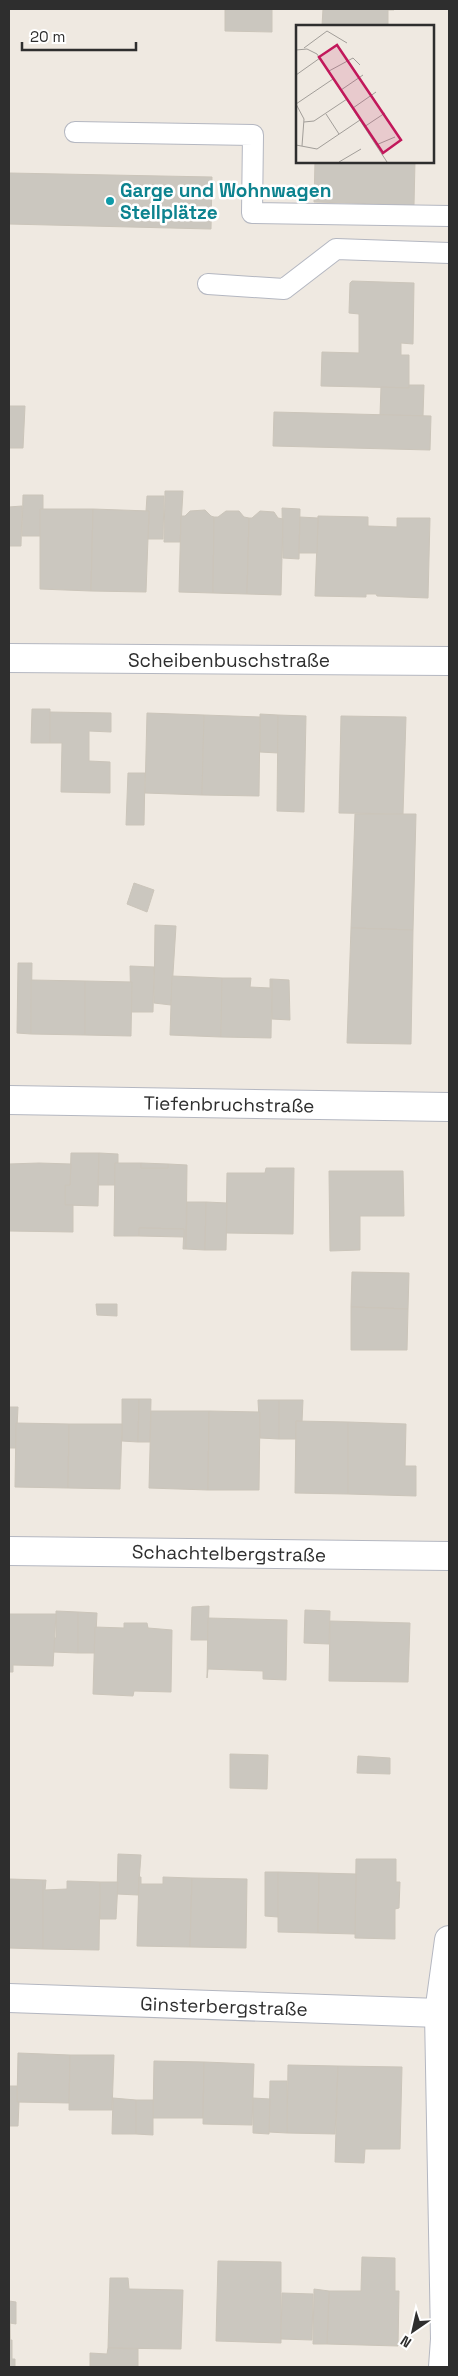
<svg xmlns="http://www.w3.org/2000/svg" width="458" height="2376" font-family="'Space Grotesk',sans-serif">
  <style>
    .building { fill: #cbc7bf; stroke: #cbc5ba }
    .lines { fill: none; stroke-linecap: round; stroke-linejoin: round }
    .service-casing { stroke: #b4b7c1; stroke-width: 22 }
    .minor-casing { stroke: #b4b7c1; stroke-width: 30 }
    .service { stroke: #fff; stroke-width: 20 }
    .minor { stroke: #fff; stroke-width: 28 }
    .culture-dot { fill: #0f9aa8; stroke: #fff; stroke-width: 2 }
    .labels { text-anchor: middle; stroke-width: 5; stroke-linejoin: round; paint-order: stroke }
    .culture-label { font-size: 19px; font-weight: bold; fill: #0d838f; stroke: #fff; text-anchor: start }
    .street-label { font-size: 19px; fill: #2e2e2e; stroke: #fff }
    .inset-road { fill: none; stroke: #a29e99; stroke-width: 1 }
    .view { fill: #c2185b; fill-opacity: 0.15; stroke: #c2185b; stroke-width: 2.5 }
    .inset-edge { fill: none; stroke: #2e2e2e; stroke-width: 2.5 }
  </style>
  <rect width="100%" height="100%" fill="#efe9e1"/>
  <g class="building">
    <polygon points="225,9 272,9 272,32 225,31"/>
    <polygon points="323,9 394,9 394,10 388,10 388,26 322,26"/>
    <polygon points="315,161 415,161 414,205 314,202"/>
    <polygon points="9,173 212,177 211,229 9,224"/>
    <polygon points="352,281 414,283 413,344 401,343 401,355 409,355 409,388 321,386 322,352 359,353 359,314 349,313 350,283"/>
    <polygon points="409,385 424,385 423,416 380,415 381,387 409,388"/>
    <polygon points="9,406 25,406 23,448 9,448"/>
    <polygon points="274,412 431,416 430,450 273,446"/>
    <polygon points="165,491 183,491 180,542 164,542"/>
    <polygon points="23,495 43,495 43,509 40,509 40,536 22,536"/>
    <polygon points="147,496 164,496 163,539 148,539 149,511 146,511"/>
    <polygon points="22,506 21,546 9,546 9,507"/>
    <polygon points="282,508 300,509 299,559 283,558"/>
    <polygon points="40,509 93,509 91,591 40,589"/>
    <polygon points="93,509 149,511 146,592 91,591"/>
    <polygon points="205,510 211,516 214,517 213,593 179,592 181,516 185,516 190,511"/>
    <polygon points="226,511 239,511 244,517 249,518 247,594 213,593 214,517 218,517"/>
    <polygon points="260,511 274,512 278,518 283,519 281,595 247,594 249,518 252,518"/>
    <polygon points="318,516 368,517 368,526 397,527 397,518 430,518 428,598 377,596 376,594 366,594 366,597 315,596"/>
    <polygon points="300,517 318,518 317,553 299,553"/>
    <polygon points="32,709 50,709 50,743 31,743"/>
    <polygon points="50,712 111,713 111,732 89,731 89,761 110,762 110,793 61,792 62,743 50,743"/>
    <polygon points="147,713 204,715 202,795 145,793"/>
    <polygon points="260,714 278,715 278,753 260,752"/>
    <polygon points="204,715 260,717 259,796 202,795"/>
    <polygon points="278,715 306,716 304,812 277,811"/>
    <polygon points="341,716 406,717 403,814 339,813"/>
    <polygon points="128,773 145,773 144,825 126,825"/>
    <polygon points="355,814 416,814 413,930 351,928"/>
    <polygon points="134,883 154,890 147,912 127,904"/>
    <polygon points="155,925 176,926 171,1005 154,1003"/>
    <polygon points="351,928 413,930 411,1044 347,1043"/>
    <polygon points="18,963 32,963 31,1034 17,1033"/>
    <polygon points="130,966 154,967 153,1012 131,1012"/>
    <polygon points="172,976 222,978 221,1037 170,1035"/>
    <polygon points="222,978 251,978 250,987 270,988 270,979 272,979 271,1038 221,1037"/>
    <polygon points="272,979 289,980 290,1020 272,1019"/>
    <polygon points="31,980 85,981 85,1035 31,1034"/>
    <polygon points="85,981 132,982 131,1036 85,1035"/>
    <polygon points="71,1153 99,1153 98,1206 65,1205 65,1185 70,1185"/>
    <polygon points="99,1153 118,1154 118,1163 115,1163 115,1185 98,1185"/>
    <polygon points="39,1163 71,1164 70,1185 65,1185 65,1205 73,1205 73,1232 9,1231 9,1164"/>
    <polygon points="115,1163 141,1163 141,1168 168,1168 168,1164 187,1165 186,1249 183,1249 184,1229 139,1228 139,1236 114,1236"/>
    <polygon points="141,1163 168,1164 168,1168 141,1168"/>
    <polygon points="266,1168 294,1168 293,1234 226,1233 227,1173 265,1173"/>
    <polygon points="329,1171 403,1171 404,1216 360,1216 360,1250 330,1251"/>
    <polygon points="187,1202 206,1202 205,1250 186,1249"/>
    <polygon points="206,1202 227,1203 226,1250 205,1250"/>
    <polygon points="139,1228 184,1229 184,1237 139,1236"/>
    <polygon points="352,1272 409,1273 408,1309 351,1307"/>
    <polygon points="96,1304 117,1304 117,1316 97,1315"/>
    <polygon points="351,1307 408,1309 407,1350 351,1350"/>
    <polygon points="122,1399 139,1399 138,1442 122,1441"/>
    <polygon points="139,1399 151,1399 150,1442 138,1442"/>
    <polygon points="258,1400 279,1400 279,1439 260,1438"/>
    <polygon points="279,1400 303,1400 302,1422 296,1421 296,1439 279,1439"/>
    <polygon points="9,1407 18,1407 16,1448 9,1448"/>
    <polygon points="151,1411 209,1411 208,1490 149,1488"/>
    <polygon points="209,1411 260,1412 259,1490 208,1490"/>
    <polygon points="296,1421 348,1422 348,1494 295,1493"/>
    <polygon points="348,1422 406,1424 405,1466 416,1466 416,1496 348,1494"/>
    <polygon points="16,1423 69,1424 68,1488 15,1487"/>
    <polygon points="69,1424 122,1424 120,1489 68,1488"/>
    <polygon points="209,1606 208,1640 191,1640 192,1607"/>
    <polygon points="305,1610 330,1611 329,1644 304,1643"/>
    <polygon points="56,1611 78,1612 78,1653 53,1652 53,1638 56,1638"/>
    <polygon points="78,1612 97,1613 95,1653 78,1653"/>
    <polygon points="9,1614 56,1614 53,1666 13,1665 13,1672 9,1672"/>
    <polygon points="208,1618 287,1620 286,1680 263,1679 263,1671 208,1669 207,1678"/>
    <polygon points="330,1621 410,1623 408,1682 329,1681"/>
    <polygon points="124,1623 147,1623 148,1628 172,1630 171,1692 134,1691 133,1696 93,1694 95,1627 124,1628"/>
    <polygon points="230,1754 268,1755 267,1789 230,1788"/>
    <polygon points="358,1756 390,1758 390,1774 357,1773"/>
    <polygon points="118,1854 141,1855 138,1895 117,1894"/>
    <polygon points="356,1859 396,1859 396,1882 400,1882 399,1908 395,1909 395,1939 355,1938"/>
    <polygon points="265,1872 278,1872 278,1917 265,1916"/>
    <polygon points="278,1872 319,1873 318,1933 278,1932"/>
    <polygon points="319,1873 356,1874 355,1934 318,1933"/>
    <polygon points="139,1877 141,1877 141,1884 163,1884 163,1877 192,1878 190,1947 137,1946"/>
    <polygon points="192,1878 247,1879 246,1948 190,1947"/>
    <polygon points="9,1879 43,1880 43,1949 9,1948"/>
    <polygon points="43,1880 46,1880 45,1890 67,1889 67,1881 100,1882 99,1950 43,1949"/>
    <polygon points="100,1882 118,1882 116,1919 100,1919"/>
    <polygon points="18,2053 70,2055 69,2103 17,2102"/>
    <polygon points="70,2055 114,2055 112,2110 69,2110"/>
    <polygon points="154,2061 204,2062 203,2118 153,2118"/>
    <polygon points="204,2062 254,2064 252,2125 203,2124"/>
    <polygon points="288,2065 338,2066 335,2134 287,2133"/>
    <polygon points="338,2066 402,2067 400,2149 365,2149 364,2163 335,2162"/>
    <polygon points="270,2081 287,2081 287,2133 269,2132"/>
    <polygon points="9,2086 17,2086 17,2102 19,2102 18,2126 9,2126"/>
    <polygon points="113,2098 136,2100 136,2134 112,2134"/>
    <polygon points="253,2098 270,2099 269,2134 253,2133"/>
    <polygon points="136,2100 153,2100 153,2135 136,2134"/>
    <polygon points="362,2257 395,2258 395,2291 399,2291 398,2346 327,2344 329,2291 361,2291"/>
    <polygon points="218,2261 281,2262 281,2343 216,2341"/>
    <polygon points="110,2278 128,2278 129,2289 183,2290 181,2349 108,2348"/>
    <polygon points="314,2289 329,2291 327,2344 313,2344"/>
    <polygon points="282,2293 313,2294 312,2340 281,2339"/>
    <polygon points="9,2301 16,2302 16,2324 10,2323 10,2340"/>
    <polygon points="9,2340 12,2340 12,2359 15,2359 15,2367 9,2367"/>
    <polygon points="108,2348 138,2349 138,2367 90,2367 90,2353 107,2354"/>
  </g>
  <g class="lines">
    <g class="service-casing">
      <g id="service">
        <polyline points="75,132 253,135 252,213 449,216"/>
        <polyline points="208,284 284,289 336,249 449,253"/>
      </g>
    </g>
    <g class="minor-casing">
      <g id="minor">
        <polyline points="9,658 449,661"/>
        <polyline points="9,1100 449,1107"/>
        <polyline points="9,1551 449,1556"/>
        <polyline points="9,1998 439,2013"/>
        <polyline points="443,2367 445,2339 439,2013 449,1940"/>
      </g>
    </g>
    <use href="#service" class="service"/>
    <use href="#minor" class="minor"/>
  </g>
  <circle class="culture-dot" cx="110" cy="201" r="5"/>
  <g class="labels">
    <g class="culture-label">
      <text x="120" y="197">Garge und Wohnwagen<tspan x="120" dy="22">Stellplätze</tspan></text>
    </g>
    <g class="street-label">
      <text x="229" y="667">Scheibenbuschstraße</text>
      <text transform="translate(229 1104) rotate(1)" y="7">Tiefenbruchstraße</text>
      <text transform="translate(229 1553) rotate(1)" y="7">Schachtelbergstraße</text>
      <text transform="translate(224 2006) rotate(2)" y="7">Ginsterbergstraße</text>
    </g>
  </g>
  <g transform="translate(296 25)">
    <rect width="138" height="138" fill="#efe9e1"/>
    <path class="inset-road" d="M8,23L31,6L51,18M0,25L11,24L21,29L91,137M33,46L57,33L64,40M0,50L24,33M45,65L67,50M0,79L8,94L6,121M0,79L37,54M57,83L80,67M30,89L43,109M8,97L18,96L51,74M68,102L89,88M0,120L21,124M80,120L99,112M21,124L64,95M43,137L65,124"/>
    <path class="view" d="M41,20L105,115L87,128L23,32Z"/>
    <rect width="138" height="138" class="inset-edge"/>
  </g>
  <rect width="458" height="2376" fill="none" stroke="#2e2e2e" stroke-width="20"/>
  <g transform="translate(413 2331) rotate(214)" stroke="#ffffff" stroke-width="4" paint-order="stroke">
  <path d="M0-4L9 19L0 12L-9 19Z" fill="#2e2e2e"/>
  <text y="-8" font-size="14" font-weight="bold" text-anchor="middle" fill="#2e2e2e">N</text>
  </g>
  <path d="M22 42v8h114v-8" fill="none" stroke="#2e2e2e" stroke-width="2.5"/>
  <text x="30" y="42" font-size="15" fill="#2e2e2e" stroke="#ffffff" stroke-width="4" paint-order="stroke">20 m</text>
</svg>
